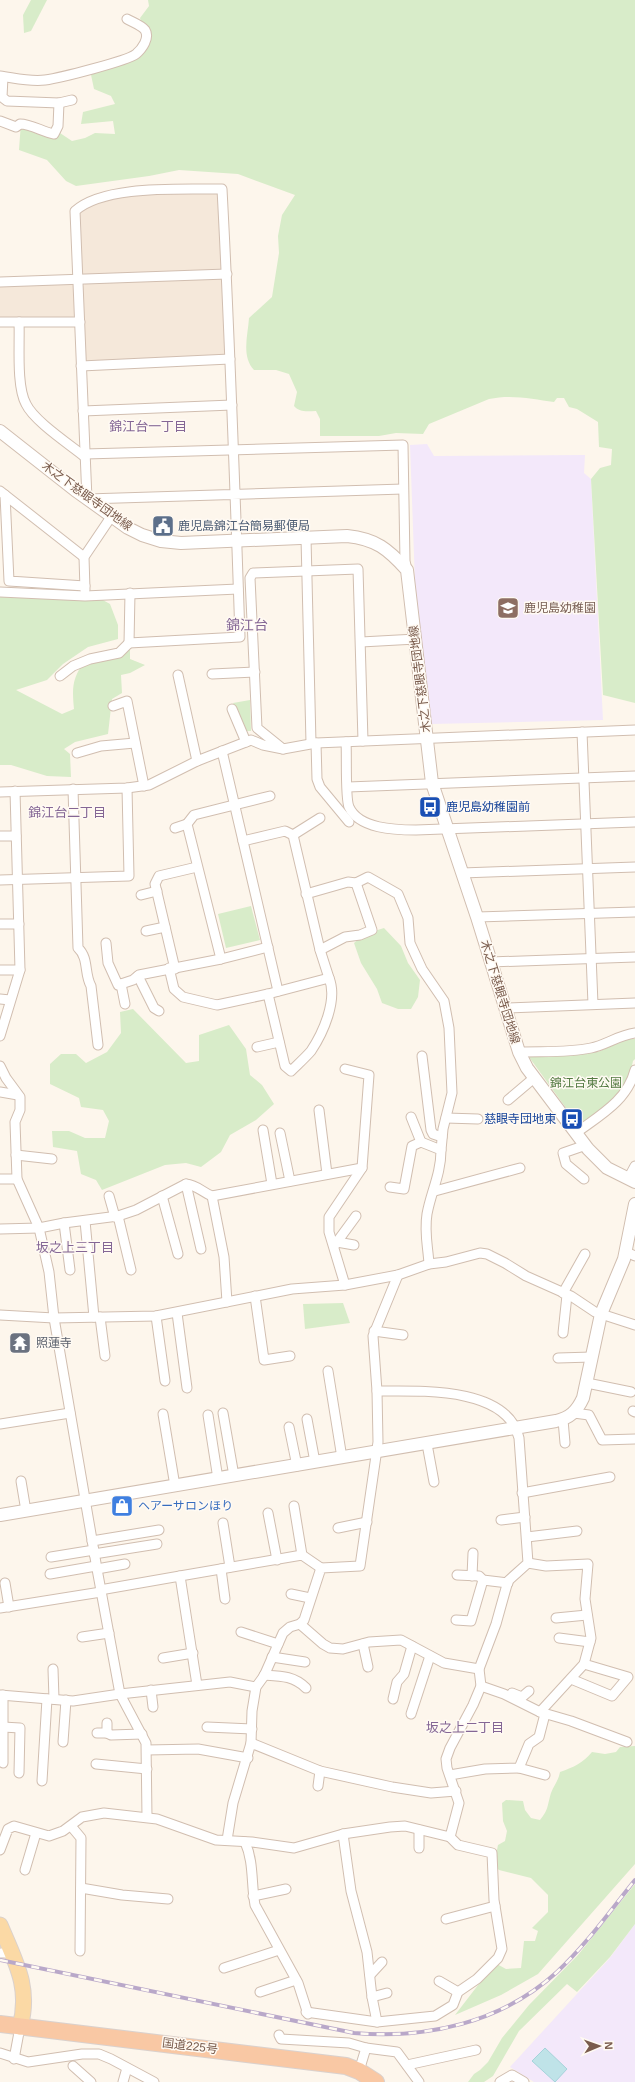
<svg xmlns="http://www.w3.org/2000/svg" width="635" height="2082" font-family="Helvetica,'Noto Sans JP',sans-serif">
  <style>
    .residential { fill: #f5e8da }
    .education { fill: #f3e8fa }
    .green { fill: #d8ecc9 }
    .water { fill: #bfe3e8; stroke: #a5d3da }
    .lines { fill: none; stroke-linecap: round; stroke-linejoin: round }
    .minor-casing { stroke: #d1beb0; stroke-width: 11 }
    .tertiary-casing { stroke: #d1beb0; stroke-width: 14 }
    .primary-casing { stroke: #dad1cd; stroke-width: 17 }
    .trunk-casing { stroke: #dad1cd; stroke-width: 18 }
    .minor { stroke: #fff; stroke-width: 9 }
    .tertiary { stroke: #fff; stroke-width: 12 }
    .primary { stroke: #fbd9a5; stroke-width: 15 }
    .trunk { stroke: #f9c8a4; stroke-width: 16 }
    .rail-casing { stroke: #b9a8c9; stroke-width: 4 }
    .rail { stroke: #fffaf3; stroke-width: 2.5; stroke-dasharray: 8; stroke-linecap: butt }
    .labels { text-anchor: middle; stroke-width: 3; stroke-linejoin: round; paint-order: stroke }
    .street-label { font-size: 12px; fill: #7a5c4d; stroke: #fffaf3 }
    .service-label { font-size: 12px; fill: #4e5e75; stroke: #fffaf3; text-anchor: start }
    .education-label { font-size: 12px; fill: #785e54; stroke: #fffaf3; text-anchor: start }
    .transit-label { font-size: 12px; fill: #164399; stroke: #fffaf3; text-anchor: start }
    .park-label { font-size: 12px; fill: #537a41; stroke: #fffaf3 }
    .worship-label { font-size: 12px; fill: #5b616d; stroke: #fffaf3; text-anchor: start }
    .shop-label { font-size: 12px; fill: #366cbe; stroke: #fffaf3; text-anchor: start }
    .neighbourhood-label { font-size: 13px; fill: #846695; stroke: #fffaf3 }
    .quarter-label { font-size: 14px; fill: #846695; stroke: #fffaf3 }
  </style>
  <rect width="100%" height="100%" fill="#fdf6ec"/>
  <g class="residential">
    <polygon points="181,192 217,194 219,196 222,268 220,271 84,276 82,274 80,212 83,209 95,204 136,194"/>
    <polygon points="220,278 223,281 225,353 222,356 88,361 85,358 83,286 85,284"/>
    <polygon points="72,284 75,286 76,315 73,317 0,320 0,287"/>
  </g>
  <g class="education">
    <polygon points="427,444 434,456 585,455 584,473 591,479 603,720 431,724 415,583 410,445"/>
    <polygon points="635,1924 635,2082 534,2082 510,2067 609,1959"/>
  </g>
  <g class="green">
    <polygon points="31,0 47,0 31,31 24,33 23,15"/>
    <path d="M148,0H635V703L603,695L591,479L600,468L611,465L612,449L599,447L598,422L577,409L569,407L564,398H557L554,402C533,399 511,394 489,399L429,424L423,434L396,433L379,436H320V419L316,411C308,411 300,413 294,406L297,392L289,374L276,370H254C241,356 248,335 249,318L272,297L279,253L278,236L282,215L295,195L238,174L179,170L149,176L76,186L66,181L47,160L19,150L21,122L57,131L72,141L85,138L95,133L115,134L113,121L81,124L83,112L115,104L111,96L94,89L90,70L131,59L147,40L140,18L149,6Z"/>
    <path d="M5,595L54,599H101L110,604L118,625V639L88,647L63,664L47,680L16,690L62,714L74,709C72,688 72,678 85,661L119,656L130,644V659L145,665L130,673L121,675L122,693L112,699L108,734L75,742L64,749L70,754L71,777L47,776L11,765H0V596Z"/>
    <polygon points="250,700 251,731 246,731 233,703"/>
    <polygon points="251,906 260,940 226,948 218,914"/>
    <polygon points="384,928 401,946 408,963 420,980 418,997 411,1009 398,1009 382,1003 377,989 361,963 354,943 365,934"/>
    <polygon points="133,1009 186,1063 199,1061 199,1035 229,1025 246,1049 250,1075 262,1085 274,1104 256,1120 230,1135 221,1152 201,1167 186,1163 165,1165 102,1190 96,1180 81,1174 77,1151 53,1147 52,1131 69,1131 85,1138 105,1138 109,1121 103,1110 81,1107 79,1098 50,1084 50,1064 61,1054 76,1054 86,1063 107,1052 121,1033 120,1012"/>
    <path d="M627,1039H635V1059L633,1061C625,1100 609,1104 579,1126L529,1057L530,1055L598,1052Z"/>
    <polygon points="343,1303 350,1323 305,1329 303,1304"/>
    <path d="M635,1746V1864L538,1974L501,1995L455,2015L495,1963L506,1969L521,1968L524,1941H535L538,1931L532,1928L548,1912V1895L531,1878L499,1870L494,1865L498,1845L505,1841L507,1831L503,1821L502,1803L506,1800L523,1801L525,1810L531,1818L540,1820C549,1809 547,1806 551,1793C554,1785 558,1782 560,1772C574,1767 583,1763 592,1752L605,1754L616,1752L620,1747Z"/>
    <polygon points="635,1884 635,1924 610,1957 577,1992 567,1984 519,2031 493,2076 484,2082 468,2082 474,2074 480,2070 488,2062 502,2038 529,2005 578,1955"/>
  </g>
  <polygon class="water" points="545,2048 567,2069 555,2082 532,2061"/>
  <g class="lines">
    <g class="minor-casing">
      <g id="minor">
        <path d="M0,76C15,78 30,82 45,80C60,78 127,61 136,54C142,49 150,38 145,30C141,25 132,22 127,19"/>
        <polyline points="3,77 2,97 7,101 59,103 72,100"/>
        <path d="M0,121L16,127L20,124C31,124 43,132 54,134L58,126L59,103"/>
        <polyline points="0,282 227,274"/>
        <polyline points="0,322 80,322"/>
        <path d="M19,322C20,343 16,386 26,404C34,421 69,444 85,457"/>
        <polyline points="81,366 230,359"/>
        <polyline points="83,411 232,405"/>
        <polyline points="85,454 403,445 405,561 407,570"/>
        <polyline points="0,491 84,557"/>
        <polyline points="5,495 9,581 85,586"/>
        <polyline points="306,538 311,743"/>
        <polyline points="85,590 84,557 111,517"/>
        <polyline points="0,592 85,596 238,589"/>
        <path d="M130,593L129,643L240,637C235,487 230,338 222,189C183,190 105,184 75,211L87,499L403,489"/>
        <polyline points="361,642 416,639"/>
        <polyline points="212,674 255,672"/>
        <polyline points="178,675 197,761"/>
        <polyline points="60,676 73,666 90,659 119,653 129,643"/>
        <polyline points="113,706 127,701 144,786"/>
        <polyline points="232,709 246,742"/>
        <polyline points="582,732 593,1004"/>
        <path d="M346,742C347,754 345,798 349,807C359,829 395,830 416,830L635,822"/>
        <polyline points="316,743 317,779 320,787 349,822"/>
        <polyline points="283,749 257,728 250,578 253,573 358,569 363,741"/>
        <polyline points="222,751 278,991"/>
        <polyline points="77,753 101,746 135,743"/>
        <polyline points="348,787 635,776"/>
        <path d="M73,789L78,948C89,958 84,974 91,986L98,1045"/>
        <polyline points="0,792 127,788 149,785 197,761 251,740 263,745 283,749 316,743 635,730"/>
        <polyline points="175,828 187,824"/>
        <polyline points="293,835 320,818"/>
        <polyline points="0,836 16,836"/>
        <polyline points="462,873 635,867"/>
        <polyline points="0,880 129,876 127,788"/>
        <polyline points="306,894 348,882 356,883 368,877 398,894 408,918 410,943 422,969 444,1001 449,1028 452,1093 443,1129 441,1150"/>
        <polyline points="141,895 157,891"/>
        <polyline points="477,917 635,912"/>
        <polyline points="0,924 19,924"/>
        <polyline points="146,931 165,927"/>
        <polyline points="106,943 108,963 118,985 133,980 139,975 221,959 268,947"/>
        <polyline points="320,950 345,937 360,935 372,930 356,883"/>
        <polyline points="221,959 187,824 194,815 270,796"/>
        <polyline points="490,962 635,957"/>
        <polyline points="169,968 174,989 183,997 217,1005 268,994 329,978 320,950 293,835 285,831 243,841"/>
        <polyline points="175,969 155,884 159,876 197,867"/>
        <polyline points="0,970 20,970"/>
        <polyline points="138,976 154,1008 159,1011"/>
        <polyline points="121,984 125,1004"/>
        <path d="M268,994L285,1066L291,1071C297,1065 305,1058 311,1051C323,1033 338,1000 329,978"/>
        <polyline points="0,999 10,1000"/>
        <polyline points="505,1008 635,1003"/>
        <polyline points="0,1036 20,970 15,791"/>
        <polyline points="257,1047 279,1042"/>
        <path d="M519,1052C542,1051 568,1053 591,1048C606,1045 619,1035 635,1033"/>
        <polyline points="422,1056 431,1130 433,1134 442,1137"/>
        <polyline points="0,1066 6,1078 20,1097 20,1110 15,1122 17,1179 39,1228 49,1272 54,1318 97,1569 120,1694 146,1743 147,1817"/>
        <polyline points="345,1069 369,1075 362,1168 329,1217 329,1232 345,1285"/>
        <polyline points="0,1092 18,1095"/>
        <polyline points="508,1100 534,1078"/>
        <polyline points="319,1110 327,1174"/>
        <polyline points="411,1117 421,1142"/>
        <polyline points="446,1118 478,1119"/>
        <polyline points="263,1130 272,1184"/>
        <polyline points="280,1133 290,1181"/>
        <path d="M576,1133C600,1115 627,1101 635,1070"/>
        <polyline points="16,1155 52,1159"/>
        <polyline points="0,1179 17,1179"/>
        <polyline points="584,1179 566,1164 563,1153 586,1145"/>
        <polyline points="628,1179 635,1166"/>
        <polyline points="186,1184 201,1249"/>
        <path d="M390,1187L404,1189L412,1146L421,1142L441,1150C441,1174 431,1192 427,1214C424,1232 428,1247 429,1264"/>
        <polyline points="435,1191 520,1168"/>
        <polyline points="109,1196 115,1217"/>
        <polyline points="162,1196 178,1254"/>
        <polyline points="212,1196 224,1257 227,1302"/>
        <polyline points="118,1216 131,1270"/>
        <polyline points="85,1221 94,1317"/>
        <polyline points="64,1223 70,1270"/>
        <path d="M0,1229L39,1228L64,1223L118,1216L136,1210L186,1184C197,1185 202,1192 212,1196L362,1168"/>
        <polyline points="337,1242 354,1245"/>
        <polyline points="334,1246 356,1216"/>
        <polyline points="626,1252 635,1256"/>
        <polyline points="563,1293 585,1254"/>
        <polyline points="255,1296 264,1360 290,1356"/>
        <polyline points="177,1313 187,1388"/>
        <polyline points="0,1315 54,1318 156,1316 292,1289 345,1285 398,1275 429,1264 446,1262 480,1253 487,1254 505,1263 526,1276 571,1296 595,1312 635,1325"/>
        <polyline points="156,1316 165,1381"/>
        <polyline points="100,1317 105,1356"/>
        <polyline points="374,1331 403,1335"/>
        <polyline points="563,1333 567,1295"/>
        <polyline points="558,1358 592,1357"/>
        <polyline points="328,1371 342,1458"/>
        <polyline points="587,1383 631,1392"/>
        <polyline points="633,1411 635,1412"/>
        <polyline points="223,1413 234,1476"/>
        <polyline points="574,1413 589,1415 602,1440 635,1439"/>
        <polyline points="163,1414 175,1486"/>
        <polyline points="208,1415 218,1479"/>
        <polyline points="307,1419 315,1462"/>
        <polyline points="563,1420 565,1443"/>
        <polyline points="0,1424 70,1413"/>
        <polyline points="289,1427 297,1466"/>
        <polyline points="427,1444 434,1482"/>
        <polyline points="21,1481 26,1511"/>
        <polyline points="522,1493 610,1477"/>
        <polyline points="294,1506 302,1555"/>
        <polyline points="268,1513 277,1560"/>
        <polyline points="501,1520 525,1517"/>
        <polyline points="223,1523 230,1567"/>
        <polyline points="338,1528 367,1522"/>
        <polyline points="527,1537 577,1531"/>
        <polyline points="92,1541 159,1530"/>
        <polyline points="94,1554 157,1544"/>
        <polyline points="51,1557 94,1550"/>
        <polyline points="528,1563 546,1566 588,1564 585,1599 591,1638 584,1664 540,1712"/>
        <polyline points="97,1569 125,1564"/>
        <polyline points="221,1569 225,1599"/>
        <polyline points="50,1574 96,1566"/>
        <polyline points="457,1575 479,1576 483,1580 508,1583"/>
        <polyline points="180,1576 302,1555 321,1568"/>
        <polyline points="472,1576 473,1553"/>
        <polyline points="5,1583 9,1607"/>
        <polyline points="100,1590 180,1576 197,1685"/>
        <polyline points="291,1594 310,1598"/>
        <polyline points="0,1608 101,1592"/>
        <polyline points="556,1618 587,1615"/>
        <polyline points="456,1620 471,1621 483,1580"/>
        <polyline points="300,1624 323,1644 330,1648 343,1649 369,1642 401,1640 444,1663 479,1669"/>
        <polyline points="241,1632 278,1644"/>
        <polyline points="82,1637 109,1633"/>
        <polyline points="559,1638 590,1642"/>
        <polyline points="363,1644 368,1667"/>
        <polyline points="272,1657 305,1662"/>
        <polyline points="163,1658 193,1653"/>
        <polyline points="53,1669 54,1699"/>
        <path d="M264,1675C281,1676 294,1676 306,1688"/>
        <polyline points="571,1679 612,1696 628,1677 584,1664"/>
        <polyline points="481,1686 504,1694 540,1712 571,1721 627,1742"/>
        <polyline points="151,1690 153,1707"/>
        <polyline points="512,1693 522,1697 529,1691"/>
        <polyline points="0,1695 73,1701 120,1694 230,1682 256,1687"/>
        <polyline points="3,1695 3,1763"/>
        <polyline points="393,1699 397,1682 404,1674 412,1646"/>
        <polyline points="411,1714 430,1656"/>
        <polyline points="107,1723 107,1733"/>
        <polyline points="3,1727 20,1728 19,1773"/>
        <polyline points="207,1727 252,1729"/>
        <polyline points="97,1733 107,1733 111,1735 142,1734"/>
        <polyline points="63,1742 66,1700"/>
        <polyline points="251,1743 320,1771 392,1787 431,1793 456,1791"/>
        <polyline points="147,1750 198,1749 248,1758"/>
        <polyline points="96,1764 147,1769"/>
        <polyline points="519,1768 545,1775"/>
        <polyline points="450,1775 485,1769 519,1768 529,1744 539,1737 545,1714"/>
        <polyline points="42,1781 47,1699"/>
        <polyline points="318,1786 320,1771"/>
        <polyline points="71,1826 81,1838 80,1951"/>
        <polyline points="419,1830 419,1848"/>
        <polyline points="343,1834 351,1891 367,1952 372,1997 377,2022"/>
        <polyline points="227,1840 233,1803 251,1743 252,1711 256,1687 264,1676 283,1633 290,1627 300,1624 304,1620 321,1568 360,1566 378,1442 377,1391 373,1336 398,1275"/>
        <path d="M245,1842C254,1862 251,1883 255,1905L298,1983L308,2014"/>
        <path d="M0,1850L8,1829L14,1826L49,1836L63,1831L82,1817L104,1813L157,1819L216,1840L252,1842L294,1848L343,1834L390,1827L405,1826L450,1837L459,1803L447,1768L446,1759L450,1748L473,1705L481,1686L479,1669L496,1624L508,1581L528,1563L519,1438C507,1386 419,1391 377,1391"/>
        <polyline points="25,1870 36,1833"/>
        <polyline points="81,1888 122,1895 168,1899"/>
        <polyline points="253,1896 286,1889"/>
        <polyline points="446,1919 495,1906"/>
        <polyline points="0,1953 11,1953"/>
        <polyline points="224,1968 279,1950"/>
        <polyline points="370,1975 382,1962"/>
        <polyline points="439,1981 458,1992"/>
        <polyline points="260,1992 296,1980"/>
        <polyline points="372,1997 387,1993"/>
        <polyline points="306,2012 377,2022 435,2016 453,2005 458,1992 477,1979 498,1958 502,1949 494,1900 492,1853 458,1845 450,1837"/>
        <polyline points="279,2035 281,2039 349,2043 366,2048 397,2052 419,2082"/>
        <polyline points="0,2053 28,2062 82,2054 99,2054 111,2059 154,2082"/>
        <polyline points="14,2059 20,2027"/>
        <polyline points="407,2065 476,2050"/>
        <polyline points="73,2066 91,2082"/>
        <polyline points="359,2071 366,2048"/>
        <polyline points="123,2082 127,2068"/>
        <polyline points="500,2082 512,2075 524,2082"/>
      </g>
    </g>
    <g class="tertiary-casing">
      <g id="tertiary">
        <path d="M0,431L75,490L128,528L142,535L161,541L181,543L347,536C376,539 388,549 407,570L432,783L477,917L519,1052L527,1068L588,1149L607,1168L635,1182"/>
        <path d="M0,1515L556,1421C570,1418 577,1411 583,1398L601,1314L624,1259L635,1204"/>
      </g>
    </g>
    <g class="primary-casing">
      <path id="primary" d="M0,1925C15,1961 31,1987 20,2027"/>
    </g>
    <g class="trunk-casing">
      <polyline id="trunk" points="0,2024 346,2066 359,2071 376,2082"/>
    </g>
    <use href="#minor" class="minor"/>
    <use href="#tertiary" class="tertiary"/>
    <use href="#primary" class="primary"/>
    <use href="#trunk" class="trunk"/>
    <g class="rail-casing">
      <path id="rail" d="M0,1960L354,2033C427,2039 501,2023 557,1972C586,1945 610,1911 635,1880"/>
    </g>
    <use href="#rail" class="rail"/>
  </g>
  <defs>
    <g id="civic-square" transform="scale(1.15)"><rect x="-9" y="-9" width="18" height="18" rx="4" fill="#5c6f8a" stroke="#fffaf3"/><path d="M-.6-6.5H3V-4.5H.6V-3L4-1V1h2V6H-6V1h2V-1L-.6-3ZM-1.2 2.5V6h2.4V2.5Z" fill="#fff"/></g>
    <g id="school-square" transform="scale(1.15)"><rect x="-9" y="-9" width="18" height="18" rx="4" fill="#8d6e63" stroke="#fffaf3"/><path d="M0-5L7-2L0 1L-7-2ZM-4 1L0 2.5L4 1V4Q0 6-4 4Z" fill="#fff"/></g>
    <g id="bus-square" transform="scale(1.15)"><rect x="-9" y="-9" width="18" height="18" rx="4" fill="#1a4fb4" stroke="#fffaf3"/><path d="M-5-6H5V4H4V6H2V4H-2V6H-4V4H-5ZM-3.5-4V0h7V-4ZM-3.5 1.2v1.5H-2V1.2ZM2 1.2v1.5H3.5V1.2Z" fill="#fff"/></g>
    <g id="temple-square" transform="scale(1.15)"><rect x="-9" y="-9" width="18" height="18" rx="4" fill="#6b7280" stroke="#fffaf3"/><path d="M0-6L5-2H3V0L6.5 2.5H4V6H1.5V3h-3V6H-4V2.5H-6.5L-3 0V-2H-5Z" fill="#fff"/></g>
    <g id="shop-square" transform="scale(1.15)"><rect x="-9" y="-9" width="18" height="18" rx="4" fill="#3f7fe0" stroke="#fffaf3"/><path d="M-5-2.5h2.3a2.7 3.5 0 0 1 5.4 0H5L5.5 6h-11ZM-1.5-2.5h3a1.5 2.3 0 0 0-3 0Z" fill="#fff"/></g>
  </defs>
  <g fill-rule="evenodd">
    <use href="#civic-square" x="163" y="526"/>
    <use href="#school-square" x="508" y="608"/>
    <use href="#bus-square" x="430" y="807"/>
    <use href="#bus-square" x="572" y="1119"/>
    <use href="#temple-square" x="20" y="1343"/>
    <use href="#shop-square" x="122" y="1506"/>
  </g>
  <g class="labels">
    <g class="street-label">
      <text transform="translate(87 496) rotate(36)" y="4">木之下慈眼寺団地線</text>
      <text transform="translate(420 679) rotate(-97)" y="4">木之下慈眼寺団地線</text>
      <text transform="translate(500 992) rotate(73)" y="4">木之下慈眼寺団地線</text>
      <text transform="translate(190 2046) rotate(7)" y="4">国道225号</text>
    </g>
    <g class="service-label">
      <text x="178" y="530">鹿児島錦江台簡易郵便局</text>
    </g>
    <g class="education-label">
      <text x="524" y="612">鹿児島幼稚園</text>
    </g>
    <g class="transit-label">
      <text x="446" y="811">鹿児島幼稚園前</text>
      <text x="556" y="1123" text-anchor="end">慈眼寺団地東</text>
    </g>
    <g class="park-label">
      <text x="586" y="1087">錦江台東公園</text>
    </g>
    <g class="worship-label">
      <text x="36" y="1347">照蓮寺</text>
    </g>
    <g class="shop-label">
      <text x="138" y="1510">ヘアーサロンほり</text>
    </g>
    <g class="neighbourhood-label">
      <text x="148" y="431">錦江台一丁目</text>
      <text x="67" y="817">錦江台二丁目</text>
      <text x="75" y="1252">坂之上三丁目</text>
      <text x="465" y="1732">坂之上二丁目</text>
    </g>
    <g class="quarter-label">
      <text x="247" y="630">錦江台</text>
    </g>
  </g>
  <g transform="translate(599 2046) rotate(88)" stroke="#fffaf3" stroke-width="3" paint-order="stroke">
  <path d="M0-3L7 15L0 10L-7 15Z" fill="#7a5c4d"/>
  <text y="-6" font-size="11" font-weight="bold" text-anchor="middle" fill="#7a5c4d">N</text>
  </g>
</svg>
